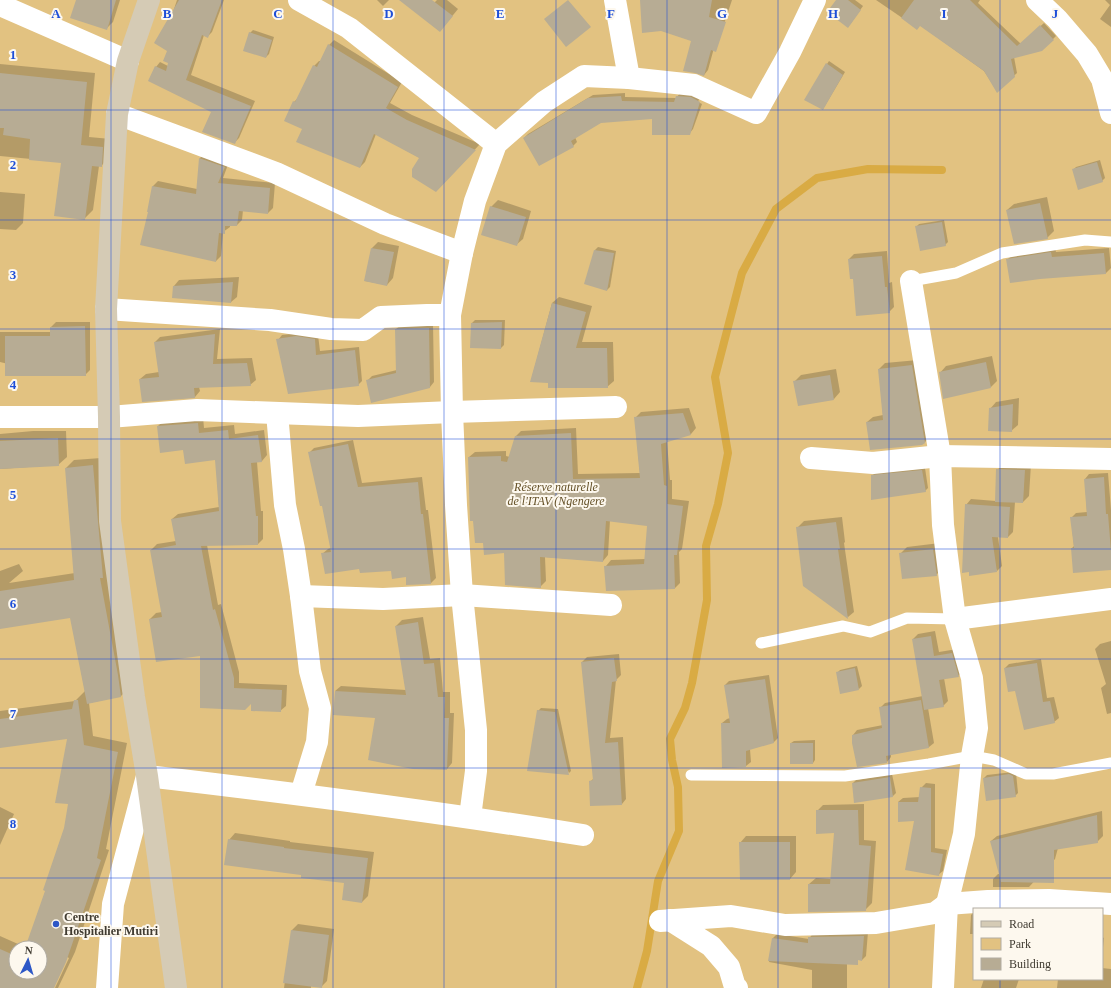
<svg xmlns="http://www.w3.org/2000/svg" width="1111" height="988" font-family="'Times New Roman',serif">
  <style>
    .green { fill: #e2c281; fill-rule: evenodd }
    .shadow { fill: #0003; fill-rule: evenodd }
    .lines { fill: none; stroke-linecap: round; stroke-linejoin: round }
    .stream { stroke: #d9ab44; stroke-width: 8 }
    .building { fill: #b7ac94 }
    .lane { stroke: #fff; stroke-width: 11 }
    .street { stroke: #fff; stroke-width: 22 }
    .secondary { stroke: #d5cbb5; stroke-width: 22 }
    .grid { fill: none; stroke: #1d4ed8; stroke-width: 1; stroke-opacity: 0.55 }
    .poi-dot { fill: #2d57c6; stroke: #fdf8ee; stroke-width: 1.5 }
    .labels { text-anchor: middle; stroke-width: 4; stroke-linejoin: round; paint-order: stroke }
    .park-label { font-size: 12px; font-style: italic; fill: #645027; stroke: #fdf8ee }
    .poi-label { font-size: 12px; font-weight: bold; fill: #403b31; stroke: #fdf8ee; text-anchor: start }
    .grid-label { font-size: 13px; text-anchor: middle; font-weight: bold; fill: #1d4ed8; stroke: #fdf8ee; stroke-width: 4; stroke-linejoin: round; paint-order: stroke }
  </style>
  <rect width="100%" height="100%" fill="#f6ead1"/>
  <path class="green" d="M0,0H1111V988H0ZM974,909H1102V979H974ZM16,948H40V972H16Z"/>
  <g class="shadow">
    <polygon points="77,0 120,0 113,22 106,29"/>
    <polygon points="177,0 224,0 212,32 207,37 204,35 191,75 255,101 239,138 234,143 212,112 156,67 160,62 168,66 168,50 172,15"/>
    <polygon points="377,0 389,0 383,6"/>
    <polygon points="437,0 447,0 458,9 440,31 421,16"/>
    <polygon points="646,0 732,0 717,45 714,48 708,70 704,75 692,41"/>
    <polygon points="838,0 855,0 863,6 851,23"/>
    <polygon points="876,0 980,0 978,3 1021,44 1044,23 1056,36 1042,50 1014,57 1017,73 997,91 984,71 920,25 917,28"/>
    <polygon points="1105,0 1111,0 1111,27 1100,19 1110,5"/>
    <polygon points="253,30 274,37 269,54 266,57 250,33"/>
    <polygon points="334,40 402,82 390,103 412,115 480,144 441,186 420,158 376,134 365,162 360,167 304,129 294,102 298,98 314,66 319,61 321,61 329,45"/>
    <polygon points="829,61 845,72 823,109 827,64"/>
    <polygon points="0,64 95,73 89,137 111,139 110,157 101,166 99,166 93,210 84,219 62,162 0,156"/>
    <polygon points="681,92 700,96 698,102 702,104 693,129 689,134 653,118 601,122 575,137 577,142 573,146 524,138 528,134 593,95 625,93 625,97 676,98"/>
    <polygon points="205,153 229,162 223,178 275,183 273,208 268,213 243,210 242,220 237,225 230,225 230,227 223,232 221,256 216,261 149,211 153,186 158,181 197,189 200,158"/>
    <polygon points="1100,160 1105,178 1102,181 1073,170 1076,167"/>
    <polygon points="0,192 25,194 23,223 16,230 0,229"/>
    <polygon points="1047,197 1054,231 1047,238 1007,210 1014,204"/>
    <polygon points="498,200 531,211 523,239 516,245 491,207"/>
    <polygon points="944,220 948,242 945,245 916,227 919,224"/>
    <polygon points="378,242 399,246 393,278 387,285 365,281 372,248"/>
    <polygon points="598,247 616,251 610,287 607,290 595,250"/>
    <polygon points="1055,248 1056,252 1109,248 1111,268 1106,273 1007,260 1012,255"/>
    <polygon points="887,251 889,283 892,282 894,307 889,312 854,278 849,259 854,254"/>
    <polygon points="239,277 237,297 231,302 174,286 179,280"/>
    <polygon points="559,297 592,306 582,342 613,342 614,381 607,387 549,382 531,381 552,303"/>
    <polygon points="475,320 505,320 504,345 501,348 472,323"/>
    <polygon points="56,322 90,322 90,370 85,375 53,375 0,362 0,332 51,332 51,327"/>
    <polygon points="433,323 434,382 430,387 367,381 372,376 397,370 396,329 401,325"/>
    <polygon points="220,329 217,359 252,358 256,380 250,385 199,387 200,391 195,397 140,379 146,374 159,372 155,342 160,337"/>
    <polygon points="301,333 318,335 320,351 359,347 362,381 358,385 278,340 282,335"/>
    <polygon points="992,356 997,381 991,387 940,373 946,366"/>
    <polygon points="918,360 931,436 925,442 867,422 873,417 883,415 879,369 885,363"/>
    <polygon points="836,369 840,392 834,399 794,382 801,375"/>
    <polygon points="1019,398 1018,425 1011,431 990,409 996,402"/>
    <polygon points="689,408 696,428 691,434 667,441 670,480 672,480 672,499 689,501 682,549 679,552 680,583 675,588 606,566 611,560 646,559 648,525 610,520 608,555 603,561 545,557 546,581 540,587 505,552 469,457 475,452 506,451 506,456 510,457 516,436 521,431 576,428 578,474 640,473 635,418 641,412"/>
    <polygon points="203,417 204,428 234,425 235,434 264,430 267,455 262,461 257,462 261,511 263,511 263,539 258,544 207,545 218,605 221,604 239,672 239,683 287,685 286,706 280,711 252,702 244,709 201,655 150,619 156,613 162,612 151,550 157,544 176,541 172,519 178,514 219,507 216,459 184,449 158,426 164,420"/>
    <polygon points="33,431 66,431 67,457 58,465 0,469 0,434"/>
    <polygon points="353,440 362,483 422,477 426,510 428,510 436,578 431,583 407,576 392,570 360,568 322,554 328,549 331,548 323,504 309,453 314,448"/>
    <path d="M101,458L129,688L121,696L89,703L93,736L127,743L106,849L109,850L75,952L58,988H55L69,958L67,957L53,988H0V936L27,948L46,890L65,829L70,803L68,738L0,747V711L75,701L85,691L71,617L0,628V571L19,564L23,571L9,583L75,573L66,468L74,460ZM16,948H40V972H16Z"/>
    <polygon points="1004,464 1031,464 1029,496 1023,502 1015,502 1013,532 1008,537 998,537 1002,566 997,571 966,505 971,499 996,501 997,470"/>
    <polygon points="925,468 928,488 925,491 872,476 875,473"/>
    <polygon points="1108,473 1111,510 1111,569 1072,548 1074,546 1071,518 1076,513 1087,512 1085,479 1089,474"/>
    <polygon points="842,517 845,542 844,543 854,612 848,617 804,585 798,527 804,521"/>
    <polygon points="940,543 943,568 936,575 900,554 907,547"/>
    <polygon points="423,617 430,659 440,658 443,692 450,692 450,713 454,713 452,763 447,769 377,717 335,691 341,686 406,690 396,626 402,620"/>
    <polygon points="935,631 939,652 957,649 963,671 958,676 944,678 948,701 943,706 928,708 934,743 929,747 891,754 891,757 887,762 853,735 857,730 883,725 880,708 885,703 923,696 913,639 918,634"/>
    <polygon points="1111,641 1111,713 1107,714 1101,688 1106,684 1095,649 1100,644"/>
    <polygon points="619,654 621,675 616,680 610,738 623,737 626,799 622,804 590,782 594,778 582,662 587,657"/>
    <polygon points="1041,659 1047,698 1054,697 1059,718 1054,722 1016,690 1005,668 1009,664"/>
    <polygon points="857,666 862,686 859,689 837,673 840,670"/>
    <polygon points="769,675 778,738 774,742 750,749 751,762 746,766 723,767 722,723 727,719 730,718 725,685 729,681"/>
    <polygon points="541,708 558,709 571,771 569,773 538,711"/>
    <polygon points="815,740 815,760 813,763 791,743 794,741"/>
    <polygon points="1013,772 1016,773 1018,793 1015,796 984,778 987,775"/>
    <polygon points="892,774 896,793 893,796 853,783 856,780"/>
    <polygon points="926,783 935,784 935,848 947,850 943,871 938,875 915,820 898,802 903,798 920,797 921,788"/>
    <polygon points="864,804 864,840 876,841 872,903 865,910 809,884 816,878 832,879 835,832 817,811 823,805"/>
    <polygon points="0,807 14,814 0,845"/>
    <polygon points="1102,811 1103,836 1097,842 1058,848 1055,859 1029,887 993,887 993,879 998,874 1000,874 991,841 997,836"/>
    <polygon points="235,833 290,841 290,842 374,852 368,896 362,902 345,882 302,874 229,840"/>
    <polygon points="746,836 796,836 796,872 790,879 740,843"/>
    <polygon points="974,912 974,934 970,934 971,915"/>
    <polygon points="298,924 334,929 327,981 321,987 311,986 311,988 284,988 292,930"/>
    <polygon points="868,932 866,956 862,960 847,959 847,988 812,988 812,970 769,962 773,938 777,934 809,939 813,933"/>
    <polygon points="1102,937 1104,938 1102,956"/>
    <polygon points="1102,968 1111,969 1111,988 1057,988 1058,979 1102,979"/>
    <polygon points="984,979 1019,979 1016,988 981,988"/>
  </g>
  <g class="lines">
    <polyline class="stream" points="637,988 647,951 658,881 679,831 678,787 672,760 670,739 685,708 692,683 707,600 706,546 718,504 728,453 715,377 742,273 776,209 817,178 868,169 942,170"/>
  </g>
  <g class="building">
    <polygon points="76,0 116,0 107,30 70,18"/>
    <polygon points="179,0 222,0 208,38 202,35 186,80 251,106 235,144 202,132 211,112 148,81 155,66 166,71 168,63 163,61 167,51 154,43"/>
    <polygon points="399,0 432,0 453,16 440,32"/>
    <polygon points="568,0 591,27 566,47 544,19"/>
    <polygon points="640,0 712,0 709,17 726,22 716,52 711,50 704,76 695,73 683,71 691,41 661,31 642,33"/>
    <polygon points="836,0 848,0 861,10 848,28 827,12"/>
    <polygon points="914,0 970,0 1017,46 1040,25 1054,40 1042,51 1011,59 1015,77 997,93 984,71 920,26 917,30 901,18"/>
    <polygon points="249,32 272,40 266,58 243,51"/>
    <polygon points="328,44 398,87 386,108 407,120 476,150 436,192 412,177 412,169 419,158 374,134 360,168 296,142 302,129 284,121 293,101 295,102 313,65 317,67"/>
    <polygon points="826,63 843,75 823,110 804,100"/>
    <polygon points="0,73 87,82 81,145 103,147 102,167 92,166 85,220 54,216 61,163 29,160 30,139 3,135 4,128 0,128"/>
    <polygon points="621,96 622,101 674,102 676,96 691,97 700,102 690,135 652,135 652,119 601,123 571,141 574,147 539,166 523,138 588,98"/>
    <polygon points="199,158 225,167 218,183 270,188 268,214 239,211 237,226 225,226 225,234 219,233 216,262 140,245 148,212 147,212 152,186 196,194"/>
    <polygon points="1097,162 1103,182 1078,190 1072,169"/>
    <polygon points="1040,203 1048,239 1014,244 1006,210"/>
    <polygon points="490,206 526,217 517,246 481,235"/>
    <polygon points="942,222 946,246 920,251 915,226"/>
    <polygon points="371,248 394,252 387,286 364,281"/>
    <polygon points="594,250 614,253 607,291 584,284"/>
    <polygon points="1051,252 1052,257 1104,253 1106,274 1040,279 1010,283 1006,259"/>
    <polygon points="882,256 885,287 887,287 890,313 856,316 853,279 850,279 848,259"/>
    <polygon points="233,282 231,303 172,298 173,286"/>
    <polygon points="552,303 586,312 576,348 607,348 608,388 548,388 548,383 530,382"/>
    <polygon points="502,322 501,349 470,348 471,323"/>
    <polygon points="85,326 86,376 5,376 5,336 50,336 50,327"/>
    <polygon points="429,328 430,388 371,403 366,380 396,373 395,329"/>
    <polygon points="215,334 213,364 247,363 251,386 194,388 195,398 142,402 139,379 159,377 154,342"/>
    <polygon points="296,336 315,339 316,355 355,350 359,386 288,394 276,339"/>
    <polygon points="986,362 991,388 943,399 939,372"/>
    <polygon points="912,365 925,443 922,445 870,450 866,422 883,420 878,369"/>
    <polygon points="830,375 834,400 798,406 793,381"/>
    <polygon points="1013,404 1012,432 988,431 989,408"/>
    <polygon points="683,413 691,435 661,444 664,485 667,486 667,504 683,506 677,555 674,555 675,589 606,591 604,566 644,564 647,526 606,521 603,562 540,557 541,588 505,585 504,553 484,555 483,543 475,543 473,521 470,521 468,457 501,456 501,461 507,462 515,436 571,433 573,479 640,478 634,417"/>
    <polygon points="198,423 199,433 228,430 229,439 258,435 262,462 251,463 256,516 258,516 258,545 201,546 213,610 215,609 234,678 234,688 282,690 281,712 251,711 251,704 245,710 200,708 200,656 156,662 149,619 162,617 150,550 176,545 171,519 219,511 215,460 185,464 183,450 160,453 157,426"/>
    <polygon points="58,438 59,466 0,469 0,441"/>
    <polygon points="348,444 358,487 418,482 421,514 423,514 431,584 406,585 406,577 392,579 391,571 360,573 359,569 325,574 321,553 331,552 322,506 320,506 308,452"/>
    <polygon points="93,465 103,578 100,578 118,675 121,697 87,704 70,618 0,629 0,591 74,580 65,468"/>
    <polygon points="996,469 1025,470 1023,503 995,502"/>
    <polygon points="922,470 926,492 871,500 871,475"/>
    <polygon points="1104,477 1106,514 1108,514 1111,551 1111,570 1073,573 1071,548 1074,548 1070,517 1087,516 1084,479"/>
    <polygon points="965,504 1010,507 1008,538 992,537 997,572 969,576 969,572 962,573"/>
    <polygon points="836,522 840,549 838,549 848,619 803,586 796,527"/>
    <polygon points="933,549 937,576 902,579 899,553"/>
    <polygon points="418,622 424,664 434,663 438,697 445,697 444,718 449,718 447,770 413,769 368,760 375,718 333,715 335,691 406,695 395,626"/>
    <polygon points="931,636 934,656 952,653 959,677 939,680 944,707 924,710 912,639"/>
    <polygon points="614,658 617,681 612,682 605,743 618,742 622,805 590,806 589,781 593,780 581,662"/>
    <polygon points="1037,663 1043,702 1050,701 1055,723 1024,730 1015,691 1008,692 1004,668"/>
    <polygon points="855,668 859,690 840,694 836,672"/>
    <polygon points="765,679 774,743 746,751 746,767 722,768 721,723 730,723 724,685"/>
    <polygon points="74,700 78,700 84,745 118,752 97,858 101,860 66,962 54,988 0,988 0,949 16,956 16,972 40,972 40,948 25,948 45,891 43,890 64,828 68,804 55,803 67,739 0,748 0,719 72,709"/>
    <polygon points="921,700 929,748 886,756 887,763 857,767 852,743 852,735 882,728 879,707"/>
    <polygon points="537,710 555,712 569,775 527,771"/>
    <rect x="790" y="743" width="23" height="21"/>
    <polygon points="1009,774 1013,776 1016,797 986,801 983,778"/>
    <polygon points="890,777 893,797 854,803 852,783"/>
    <polygon points="920,787 931,788 931,852 943,854 939,876 905,870 914,821 898,822 898,802 918,802"/>
    <polygon points="816,810 858,810 859,845 871,846 866,911 808,912 808,884 830,884 834,833 816,834"/>
    <polygon points="1097,815 1098,843 1054,850 1054,883 1001,882 990,841"/>
    <polygon points="228,839 284,847 284,848 368,858 362,903 342,900 344,883 301,878 301,875 224,865"/>
    <polygon points="739,842 790,842 790,880 740,880"/>
    <polygon points="291,930 329,935 322,988 283,983"/>
    <polygon points="864,936 862,961 858,960 858,965 768,961 772,938 808,943 808,937"/>
  </g>
  <g class="lines">
    <g class="lane">
      <polyline points="911,281 956,273 1002,253 1085,240 1111,242"/>
      <polyline points="761,643 843,626 870,632 907,618 955,619"/>
      <polyline points="691,775 845,776 929,764 972,756 994,760 1026,774 1053,774 1111,763"/>
    </g>
    <g class="street">
      <polyline points="299,0 349,28 496,144"/>
      <polyline points="615,0 629,78"/>
      <polyline points="1037,0 1057,19 1087,54 1102,79 1111,113"/>
      <polyline points="0,5 128,61"/>
      <polyline points="117,114 276,173 385,224 462,253"/>
      <polyline points="911,281 940,456 943,525 955,619 972,678 977,728 972,756 964,834 947,904 943,988"/>
      <polyline points="106,309 270,320 331,329 363,330 381,317 427,315 450,315"/>
      <polyline points="277,413 285,505 294,549 301,596"/>
      <polyline points="0,417 109,417 197,410 358,416 452,412 616,407"/>
      <polyline points="811,458 873,463 940,456 1111,459"/>
      <polyline points="955,619 1111,599"/>
      <polyline points="301,794 317,742 320,708 310,671 301,596 383,599 462,595 611,605"/>
      <polyline points="470,817 476,771 476,730 462,595 456,505 452,412 450,315 462,253 475,201 496,144 544,102 584,76 629,78 694,85 756,113 790,52 815,0"/>
      <polyline points="670,920 711,946 729,967 735,987 737,988"/>
      <polyline points="660,921 731,916 785,925 876,923 935,913 947,904 988,901 1049,900 1111,904"/>
      <path d="M107,988L113,904L147,776C293,793 438,812 583,835"/>
    </g>
    <polyline class="secondary" points="149,0 128,61 117,114 106,309 109,417 110,521 134,697 147,776 176,988"/>
  </g>
  <path class="grid" d="M111,0V988M222,0V988M333,0V988M444,0V988M556,0V988M667,0V988M778,0V988M889,0V988M1000,0V909M0,110H1111M0,220H1111M0,329H1111M0,439H1111M0,549H1111M0,659H1111M0,768H1111M0,878H1111M1000,979V988"/>
  <circle class="poi-dot" cx="56" cy="924" r="4"/>
  <g class="labels">
    <g class="park-label">
      <text x="556" y="491">Réserve naturelle<tspan x="556" dy="14">de l'ITAV (Ngengere</tspan></text>
    </g>
    <g class="poi-label">
      <text x="64" y="921">Centre<tspan x="64" dy="14">Hospitalier Mutiri</tspan></text>
    </g>
  </g>
  <g class="grid-label">
    <text x="56" y="18">A</text>
    <text x="167" y="18">B</text>
    <text x="278" y="18">C</text>
    <text x="389" y="18">D</text>
    <text x="500" y="18">E</text>
    <text x="611" y="18">F</text>
    <text x="722" y="18">G</text>
    <text x="833" y="18">H</text>
    <text x="944" y="18">I</text>
    <text x="1055" y="18">J</text>
    <text x="13" y="59">1</text>
    <text x="13" y="169">2</text>
    <text x="13" y="279">3</text>
    <text x="13" y="389">4</text>
    <text x="13" y="499">5</text>
    <text x="13" y="608">6</text>
    <text x="13" y="718">7</text>
    <text x="13" y="828">8</text>
  </g>
  <rect x="973" y="908" width="130" height="72" fill="#fdf8ee" stroke="#b1aca2"/>
  <rect x="981" y="921" width="20" height="6" fill="#d5cbb5" stroke="#b1aca2"/>
  <text x="1009" y="928" font-size="12" fill="#403b31">Road</text>
  <rect x="981" y="938" width="20" height="12" fill="#e2c281" stroke="#b1aca2"/>
  <text x="1009" y="948" font-size="12" fill="#403b31">Park</text>
  <rect x="981" y="958" width="20" height="12" fill="#b7ac94" stroke="#b1aca2"/>
  <text x="1009" y="968" font-size="12" fill="#403b31">Building</text>
  <g transform="translate(28 960) rotate(5)"><circle r="19" fill="#fdf8ee" stroke="#b1aca2"/>
  <path d="M0-3L7 15L0 10L-7 15Z" fill="#2d57c6"/>
  <text y="-6" font-size="11" font-weight="bold" text-anchor="middle" fill="#403b31">N</text>
  </g>
</svg>
